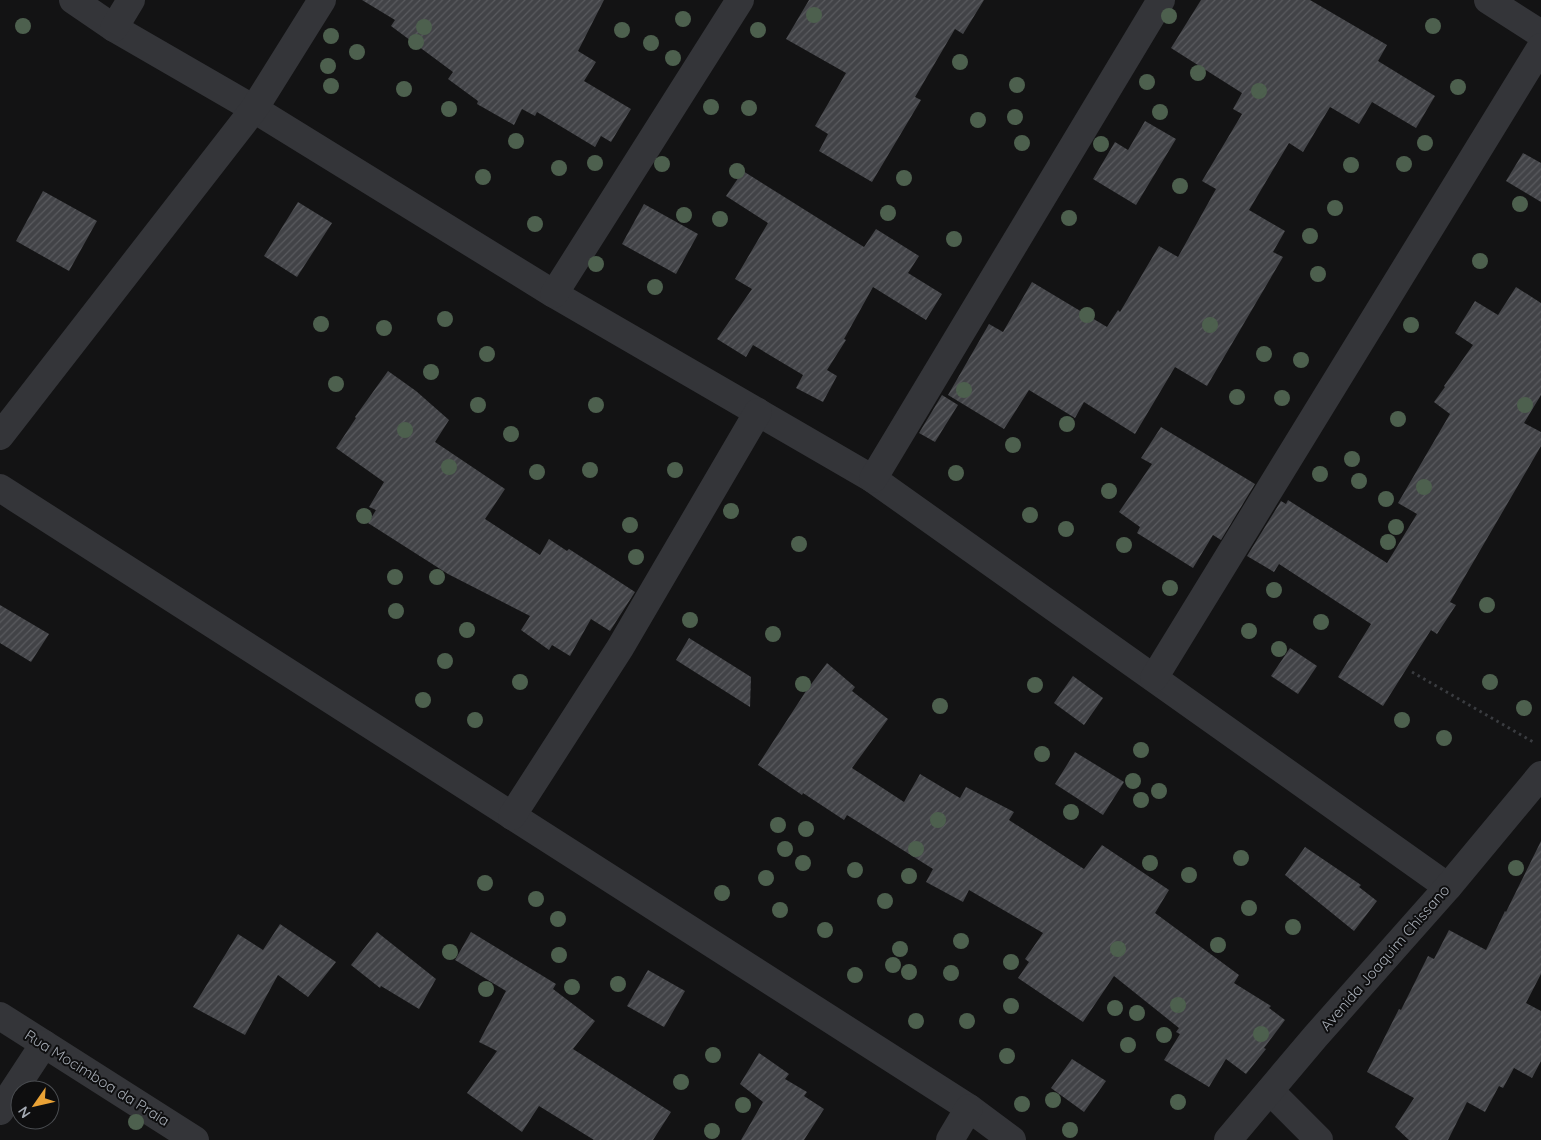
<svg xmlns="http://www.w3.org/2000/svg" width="1541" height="1140" font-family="Quicksand,sans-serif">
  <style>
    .building { fill: url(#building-hatch) }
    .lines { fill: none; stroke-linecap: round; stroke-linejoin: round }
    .path { stroke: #3a3c40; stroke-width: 3; stroke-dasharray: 2.5 4; stroke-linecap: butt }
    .minor { stroke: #343539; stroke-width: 28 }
    .tree { fill: #4d604e }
    .labels { text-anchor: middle; stroke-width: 4; stroke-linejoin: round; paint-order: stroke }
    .street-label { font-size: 15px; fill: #a5abb4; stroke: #0e0e0f }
  </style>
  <defs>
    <pattern id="building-hatch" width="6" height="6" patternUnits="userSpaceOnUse" patternTransform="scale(1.25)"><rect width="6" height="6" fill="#424347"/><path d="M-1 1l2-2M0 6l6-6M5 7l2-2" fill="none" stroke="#5a5b5f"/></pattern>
  </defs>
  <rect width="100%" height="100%" fill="#131314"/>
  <g class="building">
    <polygon points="362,0 604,0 578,51 596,62 584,81 631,109 611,142 601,136 595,147 537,112 535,116 522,109 514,125 477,104 478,101 448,79 453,72 391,26 395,20"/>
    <polygon points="809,0 984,0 963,34 955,29 915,97 921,100 872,182 819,151 828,134 815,126 846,73 786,39"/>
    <polygon points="1201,0 1310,0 1387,45 1378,61 1435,96 1416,128 1372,102 1359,124 1330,107 1303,152 1289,143 1249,210 1285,231 1273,252 1283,257 1207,386 1175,367 1135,434 1084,402 1075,418 1029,390 1004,429 948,395 989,324 1003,332 1032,282 1107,327 1118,310 1120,312 1159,246 1178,257 1216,189 1202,181 1242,114 1233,109 1242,93 1171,48"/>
    <polygon points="1145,121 1176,139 1136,205 1093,179 1115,142 1128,150"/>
    <polygon points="1523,153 1541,163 1541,202 1506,181"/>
    <polygon points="743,171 864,247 876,229 919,256 908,273 942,294 926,320 873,287 844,339 846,340 827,370 837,376 823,402 796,388 803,375 753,345 746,357 717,339 752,289 735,279 768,223 726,196"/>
    <polygon points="43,191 97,221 69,271 16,241"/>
    <polygon points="298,202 332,223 297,277 264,256"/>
    <polygon points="644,204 698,234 676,274 622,244"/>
    <polygon points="1516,287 1541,303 1541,395 1524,423 1541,432 1541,446 1450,602 1456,605 1437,634 1431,630 1383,706 1338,677 1371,624 1279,564 1274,572 1247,556 1281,501 1286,504 1288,500 1387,563 1417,514 1398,503 1450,414 1434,402 1445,387 1444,386 1473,345 1455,333 1475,301 1498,315"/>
    <polygon points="388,371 416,391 449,420 435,442 505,489 485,519 540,555 549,539 567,551 569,549 635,592 610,631 591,619 570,656 552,645 549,650 521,630 530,616 448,574 368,523 376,510 369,507 384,482 336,448 356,418 355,417"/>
    <polygon points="942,395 958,405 935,442 919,433"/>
    <polygon points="1161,427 1255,484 1221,540 1213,535 1193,568 1137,533 1140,527 1119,512 1152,464 1141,458"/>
    <polygon points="0,605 49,634 31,662 0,643"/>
    <polygon points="689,638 751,677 750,707 676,660"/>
    <polygon points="1290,648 1317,666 1298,694 1271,676"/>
    <polygon points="827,663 855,687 852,691 888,719 852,768 904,802 920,774 960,798 966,787 1014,812 1009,820 1084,869 1102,845 1169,890 1155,913 1239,975 1234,983 1271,1006 1269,1008 1285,1020 1264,1048 1266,1049 1246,1074 1226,1059 1209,1087 1164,1060 1180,1034 1176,1032 1179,1028 1114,976 1083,1022 1018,978 1029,962 1025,959 1043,933 969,890 963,902 926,882 933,869 847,815 844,820 803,793 802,795 758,765 806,691"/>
    <polygon points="1073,676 1103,698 1084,725 1054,703"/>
    <polygon points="1075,752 1124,782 1103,815 1055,784"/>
    <polygon points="1541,841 1541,974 1526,1003 1541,1011 1541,1061 1532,1078 1514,1068 1503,1088 1499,1086 1485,1112 1467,1102 1448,1140 1409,1140 1395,1127 1414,1098 1367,1072 1399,1009 1401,1010 1428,956 1434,959 1449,930 1486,950 1505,911 1506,912"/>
    <polygon points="1305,847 1361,885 1359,887 1377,901 1354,931 1285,875"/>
    <polygon points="280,924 336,962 308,997 278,975 245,1035 193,1007 238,934 263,950"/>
    <polygon points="377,932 436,979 419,1009 381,986 380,988 351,965"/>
    <polygon points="471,932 556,984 553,989 595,1021 573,1049 671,1112 653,1140 594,1140 539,1106 522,1132 467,1093 497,1051 479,1042 506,991 455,960"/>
    <polygon points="648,970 685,991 664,1027 627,1006"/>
    <polygon points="759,1053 789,1074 785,1079 807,1092 804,1096 824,1109 804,1140 741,1140 763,1102 740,1084"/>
    <polygon points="1072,1059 1106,1081 1084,1112 1051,1088"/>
  </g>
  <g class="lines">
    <polyline class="path" points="1412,672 1535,743"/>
    <g class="minor">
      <polyline points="73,0 114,28 254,109 554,294 873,479 1448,887"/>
      <polyline points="1488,0 1541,34"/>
      <polyline points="114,28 131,0"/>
      <polyline points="554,294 740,0"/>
      <polyline points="0,436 254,109 322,0"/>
      <polyline points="873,479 1161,0"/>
      <polyline points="0,488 969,1108 1012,1140"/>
      <polyline points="1154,678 1541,47"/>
      <polyline points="512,816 620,648 758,412"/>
      <polyline points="0,1016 195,1140"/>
      <polyline points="1270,1091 1319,1140"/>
      <polyline points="0,1111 44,1044"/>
      <polyline points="950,1140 969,1108"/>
      <polyline points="1228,1140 1315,1037 1448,887 1541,775"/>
    </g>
  </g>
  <g class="tree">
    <circle cx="814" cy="15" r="8"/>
    <circle cx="1169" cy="16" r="8"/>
    <circle cx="683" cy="19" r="8"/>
    <circle cx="23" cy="26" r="8"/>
    <circle cx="1433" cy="26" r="8"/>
    <circle cx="424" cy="27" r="8"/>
    <circle cx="622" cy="30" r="8"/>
    <circle cx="758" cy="30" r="8"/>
    <circle cx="331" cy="36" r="8"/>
    <circle cx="416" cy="42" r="8"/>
    <circle cx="651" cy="43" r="8"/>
    <circle cx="357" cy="52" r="8"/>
    <circle cx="673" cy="58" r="8"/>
    <circle cx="960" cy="62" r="8"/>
    <circle cx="328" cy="66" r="8"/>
    <circle cx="1198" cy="73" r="8"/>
    <circle cx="1147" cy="82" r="8"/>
    <circle cx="1017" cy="85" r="8"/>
    <circle cx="331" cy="86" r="8"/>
    <circle cx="1458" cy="87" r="8"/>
    <circle cx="404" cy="89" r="8"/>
    <circle cx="1259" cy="91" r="8"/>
    <circle cx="711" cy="107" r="8"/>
    <circle cx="749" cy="108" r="8"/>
    <circle cx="449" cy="109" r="8"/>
    <circle cx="1160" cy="112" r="8"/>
    <circle cx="1015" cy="117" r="8"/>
    <circle cx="978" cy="120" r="8"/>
    <circle cx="516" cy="141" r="8"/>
    <circle cx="1022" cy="143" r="8"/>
    <circle cx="1425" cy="143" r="8"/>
    <circle cx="1101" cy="144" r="8"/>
    <circle cx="595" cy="163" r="8"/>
    <circle cx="662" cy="164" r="8"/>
    <circle cx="1404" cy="164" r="8"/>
    <circle cx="1351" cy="165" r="8"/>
    <circle cx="559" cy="168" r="8"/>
    <circle cx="737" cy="171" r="8"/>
    <circle cx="483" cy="177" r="8"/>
    <circle cx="904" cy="178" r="8"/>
    <circle cx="1180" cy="186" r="8"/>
    <circle cx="1520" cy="204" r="8"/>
    <circle cx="1335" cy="208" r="8"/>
    <circle cx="888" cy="213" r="8"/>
    <circle cx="684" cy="215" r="8"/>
    <circle cx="1069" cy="218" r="8"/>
    <circle cx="720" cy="219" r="8"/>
    <circle cx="535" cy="224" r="8"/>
    <circle cx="1310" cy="236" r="8"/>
    <circle cx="954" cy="239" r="8"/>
    <circle cx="1480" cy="261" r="8"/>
    <circle cx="596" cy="264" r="8"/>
    <circle cx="1318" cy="274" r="8"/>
    <circle cx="655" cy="287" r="8"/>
    <circle cx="1087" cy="315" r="8"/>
    <circle cx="445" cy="319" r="8"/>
    <circle cx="321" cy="324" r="8"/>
    <circle cx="1210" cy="325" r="8"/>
    <circle cx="1411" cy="325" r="8"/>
    <circle cx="384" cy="328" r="8"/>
    <circle cx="487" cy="354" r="8"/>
    <circle cx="1264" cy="354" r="8"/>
    <circle cx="1301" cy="360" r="8"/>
    <circle cx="431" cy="372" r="8"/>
    <circle cx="336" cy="384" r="8"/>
    <circle cx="964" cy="390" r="8"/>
    <circle cx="1237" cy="397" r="8"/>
    <circle cx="1282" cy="398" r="8"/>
    <circle cx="478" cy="405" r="8"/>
    <circle cx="596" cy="405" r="8"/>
    <circle cx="1525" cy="405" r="8"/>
    <circle cx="1398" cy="419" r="8"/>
    <circle cx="1067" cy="424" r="8"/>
    <circle cx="405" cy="430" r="8"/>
    <circle cx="511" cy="434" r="8"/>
    <circle cx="1013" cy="445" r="8"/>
    <circle cx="1352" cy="459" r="8"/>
    <circle cx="449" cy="467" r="8"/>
    <circle cx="590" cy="470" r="8"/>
    <circle cx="675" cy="470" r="8"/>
    <circle cx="537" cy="472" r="8"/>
    <circle cx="956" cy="473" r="8"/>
    <circle cx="1320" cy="474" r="8"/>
    <circle cx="1359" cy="481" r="8"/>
    <circle cx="1424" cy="487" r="8"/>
    <circle cx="1109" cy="491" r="8"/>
    <circle cx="1386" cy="499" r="8"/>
    <circle cx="731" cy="511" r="8"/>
    <circle cx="1030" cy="515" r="8"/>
    <circle cx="364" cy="516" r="8"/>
    <circle cx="630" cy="525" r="8"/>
    <circle cx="1396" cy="527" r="8"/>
    <circle cx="1066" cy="529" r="8"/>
    <circle cx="1388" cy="542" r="8"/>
    <circle cx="799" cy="544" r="8"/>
    <circle cx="1124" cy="545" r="8"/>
    <circle cx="636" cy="557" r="8"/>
    <circle cx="395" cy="577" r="8"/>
    <circle cx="437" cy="577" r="8"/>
    <circle cx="1170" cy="588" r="8"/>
    <circle cx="1274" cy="590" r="8"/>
    <circle cx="1487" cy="605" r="8"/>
    <circle cx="396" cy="611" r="8"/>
    <circle cx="690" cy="620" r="8"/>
    <circle cx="1321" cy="622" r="8"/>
    <circle cx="467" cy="630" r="8"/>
    <circle cx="1249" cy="631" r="8"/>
    <circle cx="773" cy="634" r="8"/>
    <circle cx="1279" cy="649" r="8"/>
    <circle cx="445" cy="661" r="8"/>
    <circle cx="520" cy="682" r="8"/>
    <circle cx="1490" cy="682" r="8"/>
    <circle cx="803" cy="684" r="8"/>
    <circle cx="1035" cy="685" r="8"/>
    <circle cx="423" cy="700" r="8"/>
    <circle cx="940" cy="706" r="8"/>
    <circle cx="1524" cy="708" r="8"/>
    <circle cx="475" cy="720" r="8"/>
    <circle cx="1402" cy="720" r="8"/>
    <circle cx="1444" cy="738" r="8"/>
    <circle cx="1141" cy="750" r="8"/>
    <circle cx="1042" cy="754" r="8"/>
    <circle cx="1133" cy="781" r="8"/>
    <circle cx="1159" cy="791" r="8"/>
    <circle cx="1141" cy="800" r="8"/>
    <circle cx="1071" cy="812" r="8"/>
    <circle cx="938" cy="820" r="8"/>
    <circle cx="778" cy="825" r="8"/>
    <circle cx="806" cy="829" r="8"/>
    <circle cx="785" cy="849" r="8"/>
    <circle cx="916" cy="849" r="8"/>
    <circle cx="1241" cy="858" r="8"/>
    <circle cx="803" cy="863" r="8"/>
    <circle cx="1150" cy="863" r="8"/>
    <circle cx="1516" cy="868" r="8"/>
    <circle cx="855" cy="870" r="8"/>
    <circle cx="1189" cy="875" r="8"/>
    <circle cx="909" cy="876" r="8"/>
    <circle cx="766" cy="878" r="8"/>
    <circle cx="485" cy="883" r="8"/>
    <circle cx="722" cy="893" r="8"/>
    <circle cx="536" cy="899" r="8"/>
    <circle cx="885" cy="901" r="8"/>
    <circle cx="1249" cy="908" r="8"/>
    <circle cx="780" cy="910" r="8"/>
    <circle cx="558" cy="919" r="8"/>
    <circle cx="1293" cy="927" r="8"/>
    <circle cx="825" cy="930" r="8"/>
    <circle cx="961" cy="941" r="8"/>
    <circle cx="1218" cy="945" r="8"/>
    <circle cx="900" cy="949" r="8"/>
    <circle cx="1118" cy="949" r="8"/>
    <circle cx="450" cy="952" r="8"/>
    <circle cx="559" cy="955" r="8"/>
    <circle cx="1011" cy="962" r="8"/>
    <circle cx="893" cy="965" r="8"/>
    <circle cx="909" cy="972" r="8"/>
    <circle cx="951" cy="973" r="8"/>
    <circle cx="855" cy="975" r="8"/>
    <circle cx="618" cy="984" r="8"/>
    <circle cx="572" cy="987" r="8"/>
    <circle cx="486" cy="989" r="8"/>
    <circle cx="1178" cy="1005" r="8"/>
    <circle cx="1011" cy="1006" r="8"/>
    <circle cx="1115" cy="1008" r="8"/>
    <circle cx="1137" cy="1013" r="8"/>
    <circle cx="916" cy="1021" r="8"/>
    <circle cx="967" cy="1021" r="8"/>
    <circle cx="1261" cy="1034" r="8"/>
    <circle cx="1164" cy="1035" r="8"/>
    <circle cx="1128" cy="1045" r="8"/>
    <circle cx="713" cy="1055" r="8"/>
    <circle cx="1007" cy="1056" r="8"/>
    <circle cx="681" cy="1082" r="8"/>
    <circle cx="1053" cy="1100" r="8"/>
    <circle cx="1178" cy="1102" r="8"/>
    <circle cx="1022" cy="1104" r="8"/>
    <circle cx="743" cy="1105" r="8"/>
    <circle cx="136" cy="1122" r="8"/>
    <circle cx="1070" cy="1130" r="8"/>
    <circle cx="712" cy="1131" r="8"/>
  </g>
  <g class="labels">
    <g class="street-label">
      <text transform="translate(1385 958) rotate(-49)" y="5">Avenida Joaquim Chissano</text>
      <text transform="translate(97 1078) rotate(32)" y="5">Rua Mocimboa da Praia</text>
    </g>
  </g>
  <g transform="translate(35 1105) rotate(236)"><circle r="24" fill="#0e0e0f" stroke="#4a4d51"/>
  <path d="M0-4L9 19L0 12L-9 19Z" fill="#e9a236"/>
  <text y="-8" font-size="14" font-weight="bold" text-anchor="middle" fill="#a5abb4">N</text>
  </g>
</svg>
